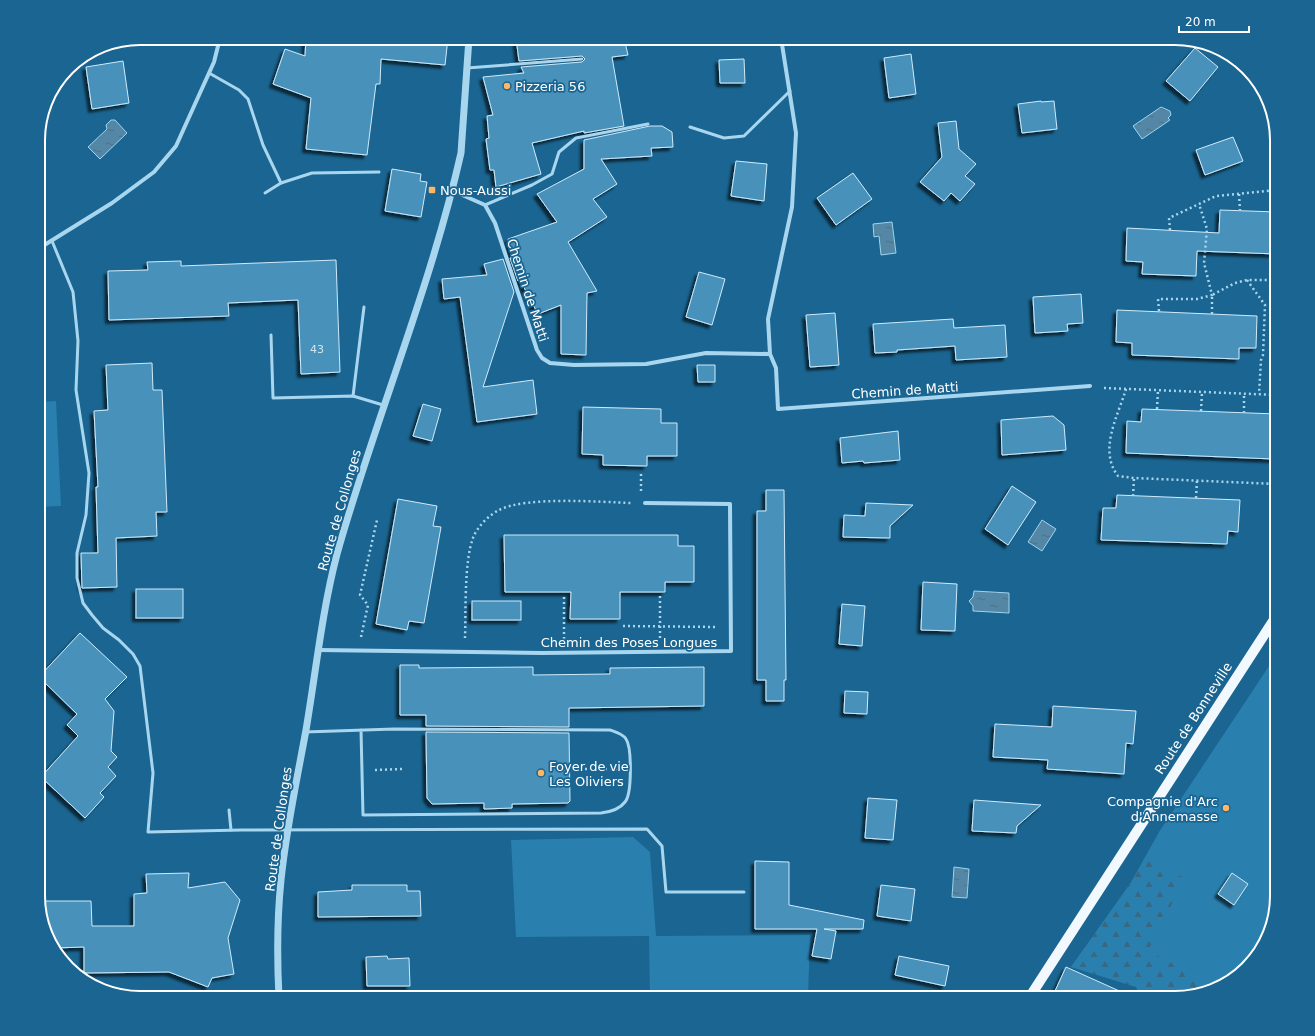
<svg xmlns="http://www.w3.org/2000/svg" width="1315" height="1036" font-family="'DejaVu Sans',sans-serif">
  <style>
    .green { fill: #297fae }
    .forest { fill: url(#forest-firs) }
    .water { fill: url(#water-ripples); stroke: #9cd4f1 }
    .building { fill: #4691bb; stroke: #cfebfb; filter: url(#shadow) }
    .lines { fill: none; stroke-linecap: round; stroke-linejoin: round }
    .path { stroke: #a9d6ef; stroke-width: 2.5; stroke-dasharray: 2 3; stroke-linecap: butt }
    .service { stroke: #a9d6ef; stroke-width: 3 }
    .minor { stroke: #a9d6ef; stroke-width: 4 }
    .tertiary { stroke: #a9d6ef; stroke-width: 7 }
    .primary { stroke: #f1f9ff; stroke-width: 10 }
    .poi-dot { fill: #ffb667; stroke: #1a6591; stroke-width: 1.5 }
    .labels { text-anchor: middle; stroke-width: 3.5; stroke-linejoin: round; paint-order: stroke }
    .number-label { font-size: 11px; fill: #d1e4ee }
    .poi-label { font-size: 13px; fill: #fff; stroke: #1a6591; text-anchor: start }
    .street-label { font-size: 13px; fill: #fff; stroke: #1a6591 }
    .rim { fill: none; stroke: #fff; stroke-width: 2 }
  </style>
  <defs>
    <pattern id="forest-firs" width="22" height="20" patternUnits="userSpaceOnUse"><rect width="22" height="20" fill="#297fae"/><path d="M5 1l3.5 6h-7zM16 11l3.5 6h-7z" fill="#396882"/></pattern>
    <pattern id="water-ripples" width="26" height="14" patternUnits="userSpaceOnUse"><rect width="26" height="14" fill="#5387a5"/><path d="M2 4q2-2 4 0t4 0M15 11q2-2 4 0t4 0" fill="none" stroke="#506f81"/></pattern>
    <filter id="shadow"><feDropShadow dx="-3.5" dy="3.5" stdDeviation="1" flood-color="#0009"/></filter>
  </defs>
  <rect width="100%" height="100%" fill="#1a6591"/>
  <g class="green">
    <polygon points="56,401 61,506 38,507 38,402"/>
    <polygon points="1277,654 1277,897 1272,929 1252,963 1220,988 1071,967 1130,884 1159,832"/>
    <polygon points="633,837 650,852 656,936 810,935 808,998 650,998 649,936 516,937 511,840"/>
  </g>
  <polygon class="forest" points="1145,860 1185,878 1148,951 1220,988 1175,998 1140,998 1136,987 1071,967 1130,884"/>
  <g class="water">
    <polygon points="1161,107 1170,111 1171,115 1168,118 1170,120 1142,139 1133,126"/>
    <polygon points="111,120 115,120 127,133 100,159 88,147 107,129 106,125"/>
    <polygon points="892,222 896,253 881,255 879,236 874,237 873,224"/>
    <polygon points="1042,520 1056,529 1042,551 1028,542"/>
    <polygon points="974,591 1009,593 1009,613 973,611 973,606 969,601 973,597"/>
    <polygon points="954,867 969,869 967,898 952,897"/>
  </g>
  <g class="building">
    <polygon points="306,38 448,38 445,65 381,59 380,84 376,84 367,155 306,149 311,98 273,84 285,49 305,56"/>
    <polygon points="516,38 624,38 628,55 612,57 624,126 584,133 584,131 532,143 541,174 496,187 494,170 490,170 486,139 489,138 487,116 493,115 483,77 524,73 521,67 582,62 585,59 582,56 519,61"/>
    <polygon points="1195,48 1218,67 1190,101 1166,81"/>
    <polygon points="911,54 916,94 889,98 884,58"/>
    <polygon points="744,59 745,83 720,83 719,60"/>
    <polygon points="123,61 129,103 92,109 86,67"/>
    <polygon points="1041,101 1041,102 1054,101 1057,129 1022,133 1018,104"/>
    <polygon points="956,121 959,149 976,164 965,176 975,184 960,201 951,193 944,201 920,182 942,157 938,123"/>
    <polygon points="650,126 662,126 672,132 673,147 651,148 652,156 601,159 617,184 593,199 607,217 568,242 597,291 587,293 586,355 561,354 561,305 538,314 519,278 518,281 510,258 513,257 508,239 557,222 537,194 584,169 584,140"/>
    <polygon points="1233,137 1243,161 1205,175 1196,150"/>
    <polygon points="736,161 767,164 764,201 731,196"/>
    <polygon points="392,169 421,174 420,181 427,182 421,217 385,211"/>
    <polygon points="853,173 872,199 836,225 817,198"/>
    <polygon points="1220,210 1277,212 1277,254 1197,251 1196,276 1142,274 1143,262 1126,261 1127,228 1219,233"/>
    <polygon points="503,259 514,292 483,387 533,380 537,414 477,422 460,297 444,299 442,279 487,275 484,264"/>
    <polygon points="336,260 340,372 301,374 298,300 228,303 229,316 109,320 108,271 148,270 147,262 181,261 181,266"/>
    <polygon points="699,272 725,279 712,325 686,317"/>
    <polygon points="1081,294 1083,323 1067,324 1068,331 1035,333 1033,297"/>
    <polygon points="1117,310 1257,316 1256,348 1239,348 1239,359 1132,355 1132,343 1116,342"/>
    <polygon points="835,313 839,365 810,367 806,315"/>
    <polygon points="953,319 954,328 1005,325 1007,357 956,360 955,346 897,350 897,352 875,353 873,324"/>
    <polygon points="152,363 153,390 162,390 167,512 156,512 157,536 116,538 117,587 82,588 81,553 98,553 96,487 98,487 94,411 108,410 106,365"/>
    <polygon points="697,365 715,365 715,382 698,382"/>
    <polygon points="423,404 441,409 432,441 413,436"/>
    <polygon points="583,407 661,409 661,423 677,423 677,456 647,456 647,466 603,465 603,455 582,454"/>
    <polygon points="1142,409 1277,414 1277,446 1275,446 1274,459 1126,453 1127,421 1141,422"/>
    <polygon points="1053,416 1064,425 1066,450 1002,455 1001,420"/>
    <polygon points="898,431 900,460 864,463 863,461 842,463 840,438"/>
    <polygon points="1012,486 1036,502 1008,545 985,529"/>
    <polygon points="766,490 784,490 786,680 784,680 784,701 766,701 766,680 757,680 757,511 766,511"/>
    <polygon points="1117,495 1240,500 1238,532 1228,531 1227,544 1101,540 1103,508 1116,508"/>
    <polygon points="398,499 437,506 433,526 441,527 424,623 409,621 407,630 376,624"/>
    <polygon points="866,503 913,505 890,526 890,538 843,537 844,515 865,516"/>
    <polygon points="504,535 678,535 678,546 694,546 694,582 665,582 665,592 620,592 620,619 570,619 571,592 505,592"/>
    <polygon points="923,582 957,584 955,631 921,630"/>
    <rect x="136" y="589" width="47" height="29"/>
    <rect x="472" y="601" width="49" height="19"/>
    <polygon points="842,604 865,606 862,646 839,644"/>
    <polygon points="80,633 127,677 105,699 114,711 111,751 117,757 108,767 116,776 100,793 104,797 85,818 41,777 78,736 67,725 77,714 39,677"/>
    <polygon points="400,665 419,665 419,668 533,667 533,675 610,674 610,668 704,667 704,706 569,708 569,727 426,726 426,715 400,715"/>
    <polygon points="845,691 868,692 867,714 844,713"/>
    <polygon points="1053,706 1136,711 1133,744 1126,743 1124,774 1047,769 1048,760 993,757 995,724 1052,727"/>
    <polygon points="426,732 569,733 570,801 568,803 512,804 512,808 484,809 484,803 432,804 427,798"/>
    <polygon points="868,798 897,800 893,840 865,838"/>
    <polygon points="974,800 1041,805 1017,826 1016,833 972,831"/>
    <polygon points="755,861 789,862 789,905 864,920 863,929 824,929 836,931 831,959 812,956 817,929 755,929"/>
    <polygon points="189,873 188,888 225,882 240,900 228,938 234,974 212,978 208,987 169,972 84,973 84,947 54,948 48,941 38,901 91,901 92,926 134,926 134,894 147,893 146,874"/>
    <polygon points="1232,873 1248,884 1234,905 1218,894"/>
    <polygon points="352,885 407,885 407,891 420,891 421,916 318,917 318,892 352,890"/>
    <polygon points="881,885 915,889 911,921 877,916"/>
    <polygon points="387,956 388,959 409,958 410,986 367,986 366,957"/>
    <polygon points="899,956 949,966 945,986 895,975"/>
    <polygon points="1066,967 1135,998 1071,998 1055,991"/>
  </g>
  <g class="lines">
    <g class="path">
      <polyline points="1239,194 1240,210"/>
      <polyline points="1170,230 1169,218 1216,196 1277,190"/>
      <polyline points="1247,280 1265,305 1263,355 1261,360 1259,394"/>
      <polyline points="1159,311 1158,299 1197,299 1212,295 1204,263 1207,229 1199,204"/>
      <polyline points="1212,314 1212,295 1235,283 1247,280 1277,280"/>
      <polyline points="1104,388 1277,395"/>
      <path d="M1126,389C1118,416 1098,450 1118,476L1134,478L1277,484"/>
      <polyline points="1157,409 1158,390"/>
      <polyline points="1201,411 1202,392"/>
      <polyline points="1244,413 1244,393"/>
      <polyline points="641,491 641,471"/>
      <polyline points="1133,496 1134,478"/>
      <polyline points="1196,498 1197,480"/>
      <polyline points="660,596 660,638"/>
      <polyline points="564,597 564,640"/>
      <polyline points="623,626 717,627"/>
      <polyline points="361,637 368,605 360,595 377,520"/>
      <path d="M465,638C466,611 464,562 473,538C477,527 489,515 499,510C527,496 599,502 632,503"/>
      <polyline points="575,769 617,769"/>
      <polyline points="375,770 402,769"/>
    </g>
    <g class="service">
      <polyline points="467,68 582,59"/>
      <polyline points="209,73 239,90 248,99 263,145 281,183"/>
      <polyline points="690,127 724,138 744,136 790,91"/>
      <polyline points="265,193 281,183 312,173 379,172"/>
      <polyline points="485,205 532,185 552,174 559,152 576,138 648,124"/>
      <polyline points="52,241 73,292 78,341 76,390 89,473 86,515 77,553 77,578 83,603 92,615 103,628 119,640 133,654 140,666 153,773 148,832 242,830 647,829 662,846 666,892 744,892"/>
      <polyline points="271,335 273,398 353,396 383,405"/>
      <polyline points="353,396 364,307"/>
      <path d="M305,732L394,729L610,730C616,732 623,734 626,739C632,748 632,794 625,802C619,810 610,812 601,813L363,815L361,730"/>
      <polyline points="229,810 231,830"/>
    </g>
    <g class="minor">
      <polyline points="781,38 796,133 792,207 768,319 770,354 776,368 778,409 1090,386"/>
      <polyline points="451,190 485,205 495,223 537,350 542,358 550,363 574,365 646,364 706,353 770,354"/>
      <polyline points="38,249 112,203 154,172 176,146 214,62 220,38"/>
      <polyline points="318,650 542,653 731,651 730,504 645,503"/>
    </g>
    <path class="tertiary" d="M279,998C277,959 277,919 281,880C286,830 297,779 306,730C316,671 322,611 337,554C375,419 430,290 461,153L469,38"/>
    <polyline class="primary" points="1029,998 1277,615"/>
  </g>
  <g class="poi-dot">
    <circle cx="507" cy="86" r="4"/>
    <rect x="428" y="186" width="8" height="8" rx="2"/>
    <circle cx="541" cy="773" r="4"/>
    <circle cx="1226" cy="808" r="4"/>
  </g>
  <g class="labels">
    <g class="number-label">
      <text x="317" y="353">43</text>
    </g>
    <g class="poi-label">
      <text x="515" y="91">Pizzeria 56</text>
      <text x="440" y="195">Nous-Aussi</text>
      <text x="549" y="771">Foyer de vie<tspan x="549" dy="15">Les Oliviers</tspan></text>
      <text x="1218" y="806" text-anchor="end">Compagnie d'Arc<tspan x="1218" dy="15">d'Annemasse</tspan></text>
    </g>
    <g class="street-label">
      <text transform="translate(528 290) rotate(72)" y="5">Chemin de Matti</text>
      <text transform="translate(905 390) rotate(-4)" y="5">Chemin de Matti</text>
      <text transform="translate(339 510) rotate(-74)" y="5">Route de Collonges</text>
      <text x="629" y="647">Chemin des Poses Longues</text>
      <text transform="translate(1193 718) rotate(-57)" y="5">Route de Bonneville</text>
      <text transform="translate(278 829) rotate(-82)" y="5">Route de Collonges</text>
    </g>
  </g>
  <path d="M0 0H1315V1036H0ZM140 45H1175A95 95 0 0 1 1270 140V896A95 95 0 0 1 1175 991H140A95 95 0 0 1 45 896V140A95 95 0 0 1 140 45Z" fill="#1a6591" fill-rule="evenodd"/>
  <path class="rim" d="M140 45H1175A95 95 0 0 1 1270 140V896A95 95 0 0 1 1175 991H140A95 95 0 0 1 45 896V140A95 95 0 0 1 140 45Z"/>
  <path d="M1179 26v6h70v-6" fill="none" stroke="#ffffff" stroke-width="2"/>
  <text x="1185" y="26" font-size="12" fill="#ffffff" stroke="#1a6591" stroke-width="3" paint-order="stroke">20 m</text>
</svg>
